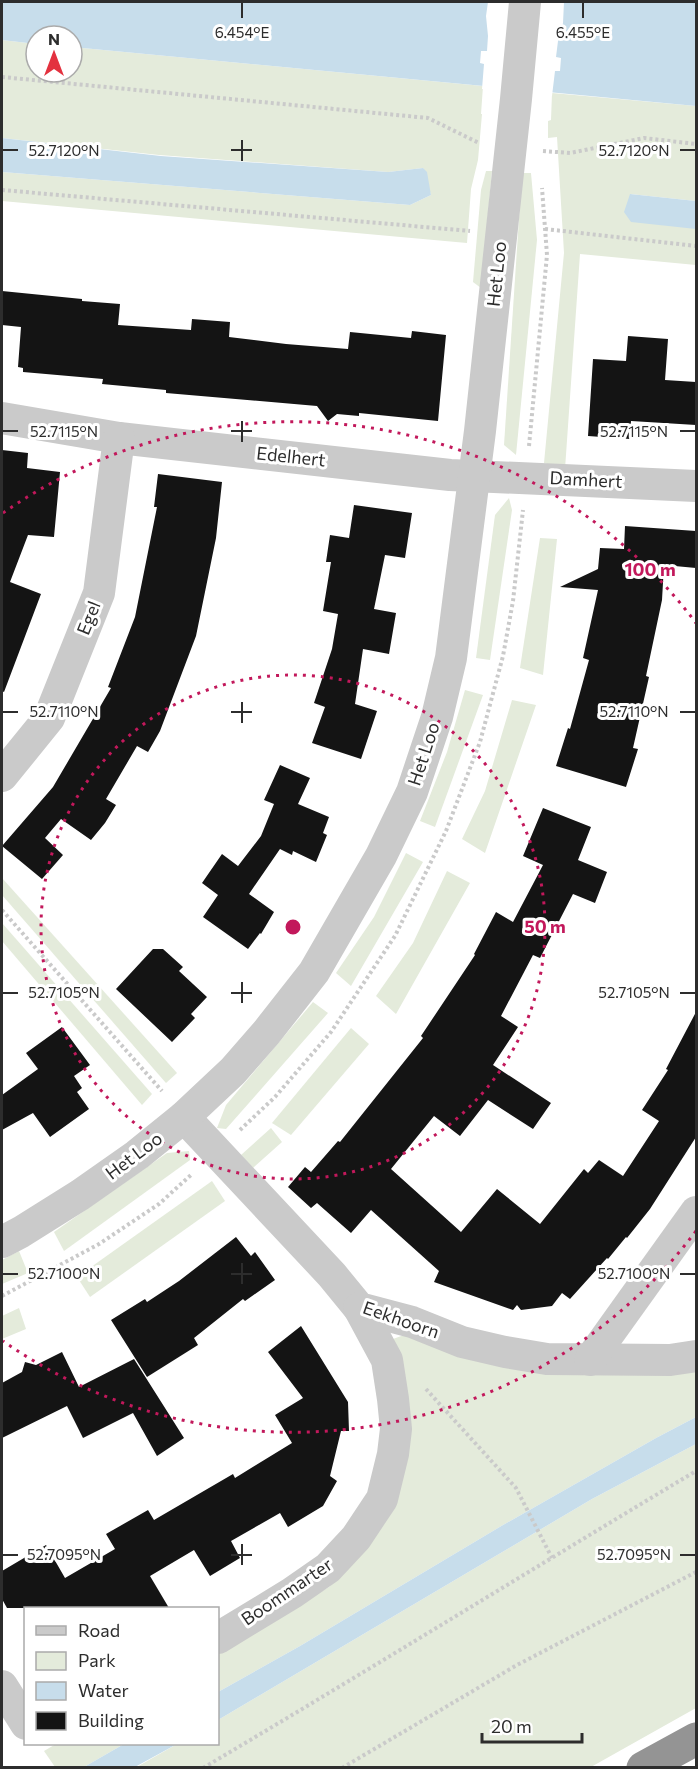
<svg xmlns="http://www.w3.org/2000/svg" width="698" height="1769" font-family="Commissioner,sans-serif">
  <style>
    .green { fill: #e4ebdb }
    .water { fill: #c7ddeb }
    .pier { fill: #fff }
    .building { fill: #141414 }
    .lines { fill: none; stroke-linecap: round; stroke-linejoin: round }
    .path { stroke: #cacaca; stroke-width: 4; stroke-dasharray: 3 3; stroke-linecap: butt }
    .minor { stroke: #cacaca; stroke-width: 32 }
    .motorway { stroke: #949494; stroke-width: 33 }
    .ticks { fill: none; stroke: #2d2d2d; stroke-width: 2 }
    .ring { fill: none; stroke: #c2185b; stroke-width: 3; stroke-dasharray: 3 6 }
    .labels { text-anchor: middle; stroke-width: 6; stroke-linejoin: round; paint-order: stroke }
    .street-label { font-size: 18px; fill: #2d2d2d; stroke: #fff }
    .ticks-label { font-size: 15px; text-anchor: middle; fill: #2d2d2d; stroke: #fff; stroke-width: 6; stroke-linejoin: round; paint-order: stroke }
    .centre { fill: #c2185b; stroke: #fff; stroke-width: 3 }
    .ring-label { font-size: 18px; text-anchor: middle; font-weight: bold; fill: #c2185b; stroke: #fff; stroke-width: 6; stroke-linejoin: round; paint-order: stroke }
  </style>
  <rect width="100%" height="100%" fill="#fff"/>
  <g class="green">
    <polygon points="2,40 36,44 36,72 72,72 72,47 483,86 481,114 482,114 478,160 471,189 467,243 2,201 2,172 410,205 431,195 423,168 388,172 159,155 2,138"/>
    <polygon points="552,93 696,106 696,201 630,194 696,229 696,265 580,254 565,469 544,463 564,253 557,137 548,138 548,121 551,120"/>
    <polygon points="486,171 492,171 481,288 473,282 481,190"/>
    <polygon points="522,173 531,173 537,240 516,455 504,445"/>
    <polygon points="509,498 512,510 490,660 476,658 495,515"/>
    <polygon points="540,538 557,539 543,675 520,668"/>
    <polygon points="465,690 483,695 435,827 420,821 447,752"/>
    <polygon points="512,700 536,705 485,853 462,839 485,791"/>
    <polygon points="406,853 423,862 351,986 336,973 374,917"/>
    <polygon points="447,871 470,883 396,1014 376,996 413,943"/>
    <polygon points="2,878 177,1073 166,1083 2,895"/>
    <polygon points="2,923 152,1094 142,1105 2,941"/>
    <polygon points="313,1002 328,1013 226,1129 217,1128 226,1105"/>
    <polygon points="351,1028 369,1044 291,1135 272,1123"/>
    <polygon points="271,1128 282,1142 253,1168 241,1155"/>
    <polygon points="189,1151 190,1160 64,1251 54,1232 167,1153"/>
    <polygon points="212,1181 225,1201 90,1297 77,1277"/>
    <polygon points="19,1251 28,1273 2,1284 2,1260"/>
    <polygon points="19,1308 26,1329 2,1339 2,1316"/>
    <polygon points="404,1335 696,1368 696,1417 656,1438 503,1525 300,1646 218,1692 218,1652 329,1587 355,1561 377,1533 393,1339"/>
    <polygon points="696,1444 696,1708 591,1767 135,1768 177,1744 218,1744 218,1720 592,1499"/>
    <polygon points="56,1744 124,1744 84,1767 55,1767 44,1751"/>
  </g>
  <g class="water">
    <polygon points="2,2 696,2 696,106 72,47 72,36 36,36 36,44 2,40"/>
    <polygon points="2,138 161,156 388,172 423,168 427,172 431,195 410,205 2,172"/>
    <polygon points="630,194 696,201 696,229 631,222 624,212"/>
    <polygon points="696,1417 696,1444 592,1499 218,1720 218,1692 300,1646 503,1525 656,1438"/>
    <polygon points="124,1744 177,1744 135,1767 84,1767"/>
  </g>
  <polygon class="pier" points="488,2 564,2 563,23 558,41 556,57 561,58 560,71 555,71 552,96 482,89 484,64 480,63 481,51 487,51 488,36 486,16"/>
  <g class="building">
    <polygon points="2,291 82,299 82,301 120,304 118,325 191,330 192,319 230,322 229,337 286,344 348,349 350,332 411,338 412,331 446,335 438,421 359,413 359,416 337,414 328,421 317,406 166,393 166,390 102,384 103,379 23,372 23,368 18,367 21,327 2,325"/>
    <polygon points="628,336 668,339 665,380 696,382 696,425 631,421 630,439 588,436 593,359 626,361"/>
    <polygon points="2,450 28,453 27,468 60,472 54,537 28,535 10,582 41,594 4,692 2,691"/>
    <polygon points="158,474 222,482 216,538 196,636 160,731 148,752 137,746 106,799 116,805 105,823 91,840 61,819 45,838 63,855 42,879 2,846 53,787 111,688 108,687 135,617 157,507 154,507"/>
    <polygon points="354,505 412,513 405,558 385,555 374,609 396,613 389,654 363,649 355,704 377,711 361,759 312,743 325,707 314,703 332,649 338,614 323,611 331,562 326,562 330,535 349,538"/>
    <polygon points="625,526 696,531 696,568 664,565 662,600 646,676 649,677 633,748 638,749 626,787 556,766 568,728 570,729 589,660 583,658 598,590 560,587 598,569 600,548 624,549"/>
    <polygon points="280,765 310,778 298,804 329,817 323,833 327,835 316,862 293,851 292,855 280,849 249,894 274,912 261,934 260,933 248,949 203,917 218,895 202,883 222,854 238,866 261,836 274,804 264,800"/>
    <polygon points="543,808 591,827 578,860 607,872 595,903 573,894 540,958 533,955 501,1016 518,1027 493,1065 551,1103 533,1129 488,1100 460,1136 434,1116 391,1169 461,1232 497,1189 540,1224 584,1169 588,1173 599,1160 623,1176 659,1121 642,1110 668,1070 666,1069 696,1012 696,1137 650,1209 627,1238 626,1237 608,1259 607,1258 570,1299 562,1293 552,1306 521,1310 517,1305 513,1310 434,1282 439,1271 371,1210 351,1233 317,1203 311,1208 288,1187 305,1167 311,1172 338,1141 340,1142 423,1038 421,1036 475,955 474,954 496,912 513,922 543,865 523,856"/>
    <polygon points="153,949 163,949 183,967 179,971 207,997 191,1014 195,1018 172,1042 116,989"/>
    <polygon points="62,1027 90,1065 74,1076 82,1088 77,1092 89,1109 50,1137 33,1113 2,1130 2,1095 38,1069 26,1053"/>
    <polygon points="236,1237 251,1256 255,1252 275,1280 245,1301 243,1299 194,1338 198,1345 147,1377 111,1320 145,1299 147,1302 179,1281"/>
    <polygon points="301,1326 348,1402 349,1431 341,1431 330,1476 337,1481 323,1506 288,1527 280,1513 231,1541 240,1558 210,1576 194,1550 150,1576 169,1608 7,1608 2,1599 2,1571 46,1545 65,1578 115,1549 106,1534 148,1510 154,1520 233,1474 235,1478 292,1443 275,1415 303,1398 268,1352"/>
    <polygon points="62,1352 79,1387 134,1359 184,1438 157,1456 133,1413 83,1438 67,1406 2,1438 2,1383 22,1372 25,1362 36,1365"/>
  </g>
  <g class="lines">
    <g class="path">
      <polyline points="2,77 428,118 479,143"/>
      <polyline points="543,151 570,153 644,138 696,144"/>
      <polyline points="2,190 470,231"/>
      <polyline points="545,229 696,246"/>
      <polyline points="529,446 547,255 542,188"/>
      <polyline points="2,910 162,1091"/>
      <polyline points="240,1130 275,1097 331,1032 395,936 446,831 480,742 503,656 513,601 523,510"/>
      <polyline points="2,1296 99,1244 159,1204 192,1174"/>
      <polyline points="426,1389 516,1488 552,1558"/>
      <path d="M203,1768C369,1670 532,1569 696,1471"/>
      <polyline points="342,1768 517,1665 696,1572"/>
    </g>
    <g class="minor">
      <polyline points="2,418 119,438 450,475 696,486"/>
      <polyline points="2,776 49,718 99,593 119,438"/>
      <polyline points="184,1117 332,1275 359,1308 412,1322 462,1342 505,1352 547,1359 670,1360 696,1356"/>
      <polyline points="2,1242 21,1232 80,1195 137,1155 184,1117 233,1071 267,1032 314,972 381,856 412,792 437,717 451,658 480,431 516,99 525,2"/>
      <polyline points="590,1360 696,1212"/>
      <polyline points="218,1638 292,1593 328,1568 356,1538 382,1499 393,1454 396,1429 393,1399 387,1360 359,1308"/>
      <polyline points="2,1686 26,1724"/>
    </g>
    <polyline class="motorway" points="643,1768 696,1739"/>
  </g>
  <path class="ticks" d="M242,3V18M583,3V18M242,140V161M3,150H18M231,150H252M680,150H695M242,421V442M3,431H18M231,431H252M680,431H695M242,702V723M3,712H18M231,712H252M680,712H695M242,982V1003M3,993H18M231,993H252M680,993H695M242,1263V1284M3,1274H18M231,1274H252M680,1274H695M242,1544V1565M3,1555H18M231,1555H252M680,1555H695"/>
  <g class="ring">
    <circle cx="293" cy="927" r="252"/>
    <path d="M696 1231A505 505 0 0 1 3 1341M3 513A505 505 0 0 1 696 623"/>
  </g>
  <g class="labels">
    <g class="street-label">
      <text transform="translate(497 274) rotate(-84)" y="6">Het Loo</text>
      <text transform="translate(291 457) rotate(6)" y="6">Edelhert</text>
      <text transform="translate(586 480) rotate(3)" y="6">Damhert</text>
      <text transform="translate(89 618) rotate(-68)" y="6">Egel</text>
      <text transform="translate(424 754) rotate(-72)" y="6">Het Loo</text>
      <text transform="translate(134 1156) rotate(-37)" y="6">Het Loo</text>
      <text transform="translate(401 1320) rotate(19)" y="6">Eekhoorn</text>
      <text transform="translate(287 1592) rotate(-34)" y="6">Boommarter</text>
    </g>
  </g>
  <g class="ticks-label">
    <text x="242" y="38">6.454°E</text>
    <text x="583" y="38">6.455°E</text>
    <text x="64" y="156">52.7120°N</text>
    <text x="634" y="156">52.7120°N</text>
    <text x="64" y="437">52.7115°N</text>
    <text x="634" y="437">52.7115°N</text>
    <text x="64" y="717">52.7110°N</text>
    <text x="634" y="717">52.7110°N</text>
    <text x="64" y="998">52.7105°N</text>
    <text x="634" y="998">52.7105°N</text>
    <text x="64" y="1279">52.7100°N</text>
    <text x="634" y="1279">52.7100°N</text>
    <text x="64" y="1560">52.7095°N</text>
    <text x="634" y="1560">52.7095°N</text>
  </g>
  <circle cx="293" cy="927" r="9" class="centre"/>
  <g class="ring-label">
    <text x="650" y="576">100 m</text>
    <text x="545" y="933">50 m</text>
  </g>
  <rect width="698" height="1769" fill="none" stroke="#2d2d2d" stroke-width="6"/>
  <rect x="24" y="1607" width="195" height="138" fill="#ffffff" stroke="#ababab" stroke-width="1.5"/>
  <rect x="36" y="1626" width="30" height="9" fill="#cacaca" stroke="#ababab" stroke-width="1.5"/>
  <text x="78" y="1637" font-size="18" fill="#2d2d2d">Road</text>
  <rect x="36" y="1652" width="30" height="18" fill="#e4ebdb" stroke="#ababab" stroke-width="1.5"/>
  <text x="78" y="1667" font-size="18" fill="#2d2d2d">Park</text>
  <rect x="36" y="1682" width="30" height="18" fill="#c7ddeb" stroke="#ababab" stroke-width="1.5"/>
  <text x="78" y="1697" font-size="18" fill="#2d2d2d">Water</text>
  <rect x="36" y="1712" width="30" height="18" fill="#141414" stroke="#ababab" stroke-width="1.5"/>
  <text x="78" y="1727" font-size="18" fill="#2d2d2d">Building</text>
  <g transform="translate(54 54)"><circle r="28" fill="#ffffff" stroke="#ababab" stroke-width="1.5"/>
  <path d="M0-4.5L10 22L0 15L-10 22Z" fill="#e3313f"/>
  <text y="-9" font-size="16" font-weight="bold" text-anchor="middle" fill="#2d2d2d">N</text>
  </g>
  <path d="M482 1733v9h100v-9" fill="none" stroke="#2d2d2d" stroke-width="3"/>
  <text x="491" y="1733" font-size="18" fill="#2d2d2d" stroke="#ffffff" stroke-width="4.5" paint-order="stroke">20 m</text>
</svg>
